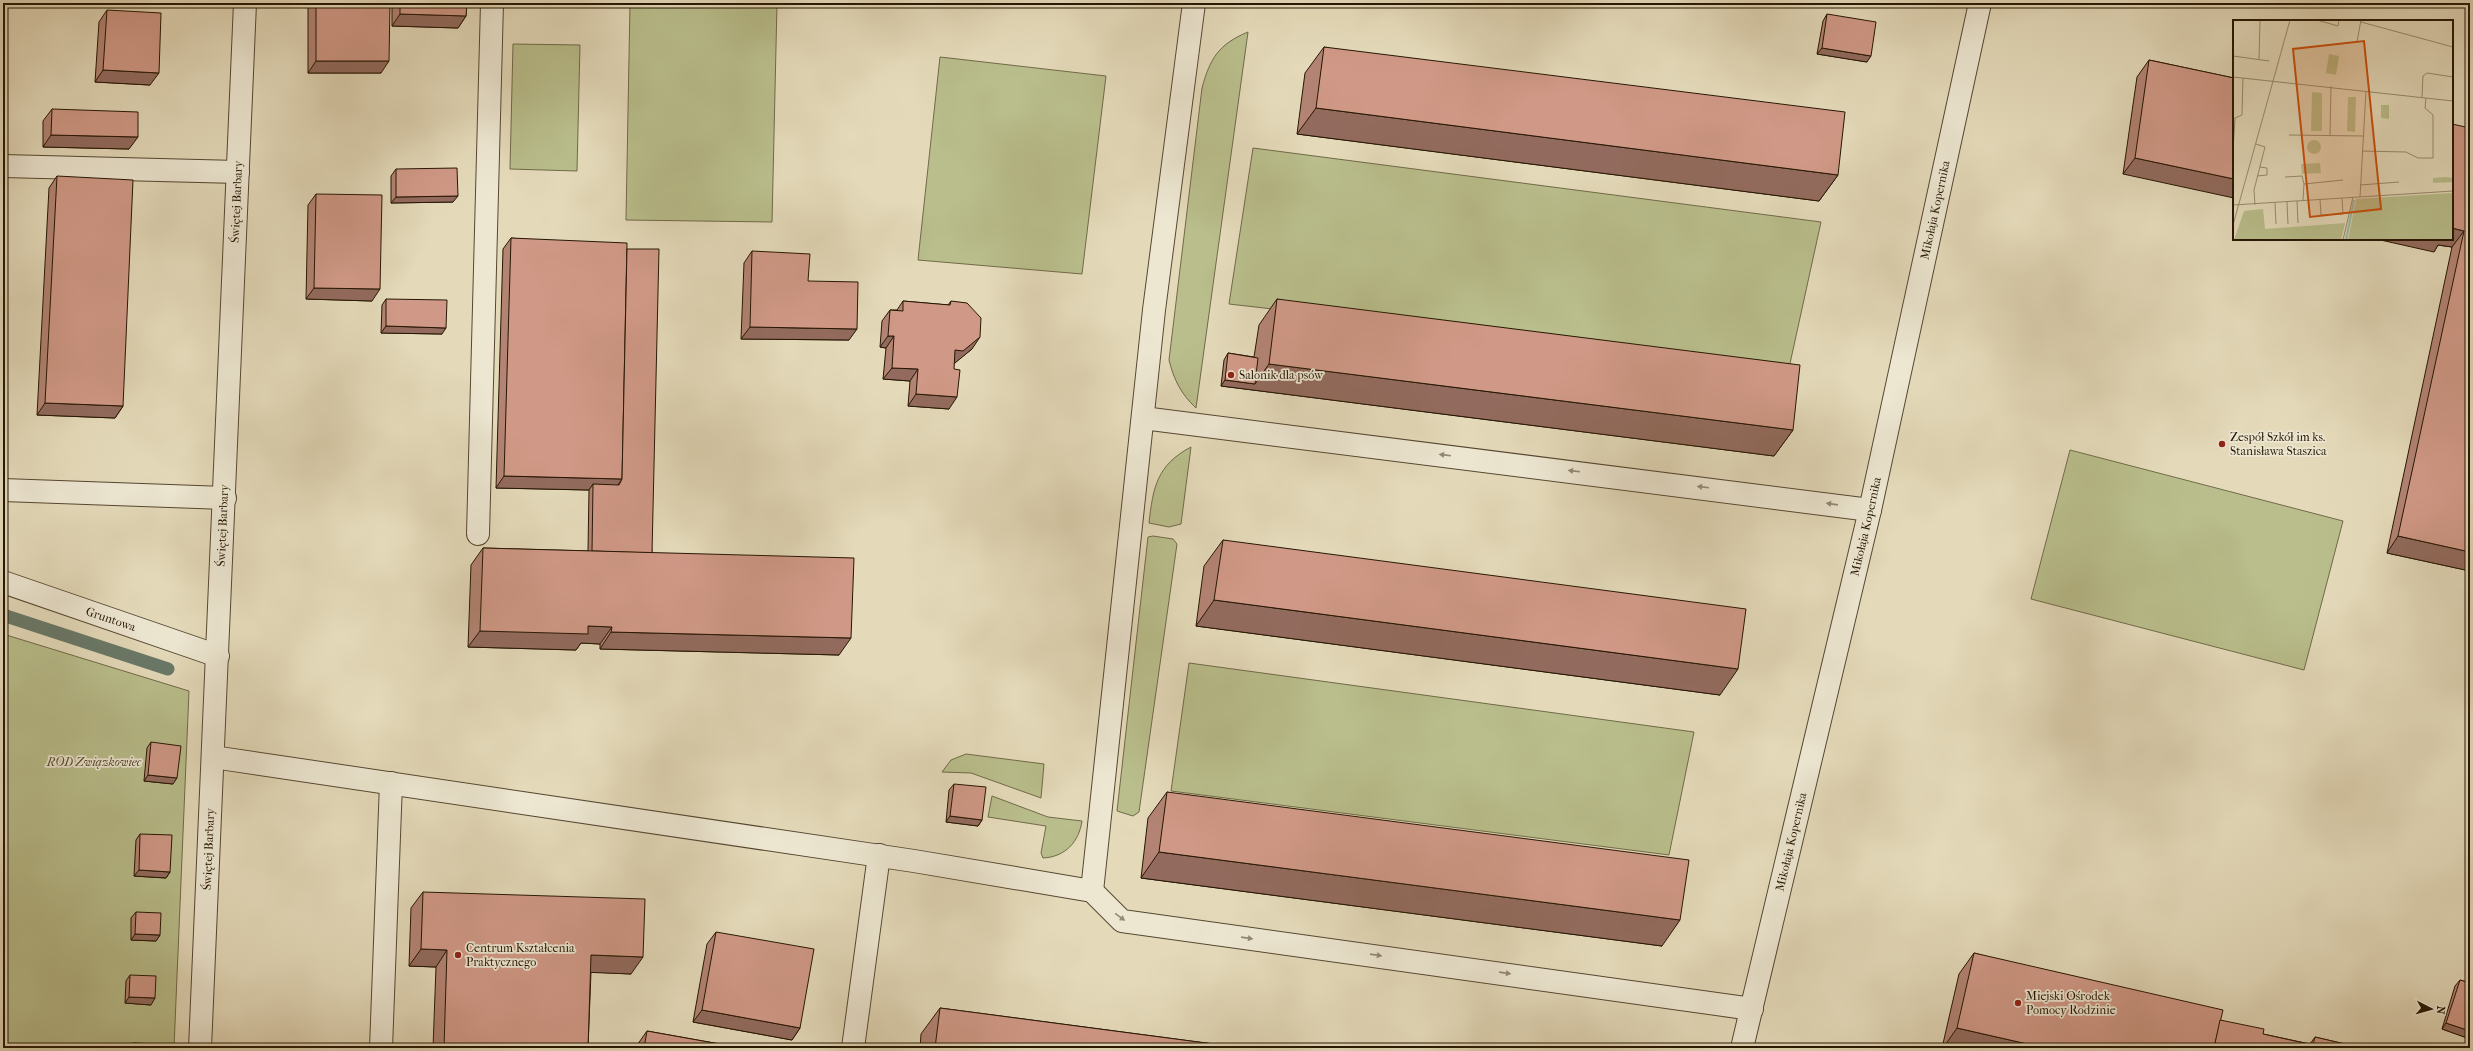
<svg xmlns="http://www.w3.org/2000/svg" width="2473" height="1051" font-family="'IM FELL French Canon',serif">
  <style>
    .green { fill: #b9be8c; stroke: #706a48 }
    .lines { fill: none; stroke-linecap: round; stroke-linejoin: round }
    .stream { stroke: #697969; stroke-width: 13 }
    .minor-casing { stroke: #564731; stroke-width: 24 }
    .minor { stroke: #ede7d2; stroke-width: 22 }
    .wall { fill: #b38474; stroke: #261603 }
    .shaded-wall { fill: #926b5e; stroke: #261603 }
    .building { fill: #d09987; stroke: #261603 }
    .oneway { fill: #938975 }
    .poi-dot { fill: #8f2418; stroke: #ede7d2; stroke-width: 1.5 }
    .labels { text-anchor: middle; stroke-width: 3.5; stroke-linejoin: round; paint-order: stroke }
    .street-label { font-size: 12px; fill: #261603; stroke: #ede7d2 }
    .poi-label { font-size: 12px; fill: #261603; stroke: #ede7d2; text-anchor: start }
    .park-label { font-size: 12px; font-style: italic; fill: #52482c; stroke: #ede7d2 }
    .inset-river { fill: none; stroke: #95bbad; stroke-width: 2 }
    .inset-road { fill: none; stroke: #988c71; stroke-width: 1 }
    .view { fill: #cb4f0b; fill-opacity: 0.15; stroke: #cb4f0b; stroke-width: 2 }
    .inset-edge { fill: none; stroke: #261603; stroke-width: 2 }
  </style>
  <rect width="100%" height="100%" fill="#e4daba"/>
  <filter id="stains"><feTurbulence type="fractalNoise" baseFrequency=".005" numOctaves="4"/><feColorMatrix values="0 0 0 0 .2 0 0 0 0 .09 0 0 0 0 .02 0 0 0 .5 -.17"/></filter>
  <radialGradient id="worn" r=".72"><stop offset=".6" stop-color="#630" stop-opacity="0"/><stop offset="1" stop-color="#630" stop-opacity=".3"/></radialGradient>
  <g class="green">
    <polygon points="630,3 777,3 772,222 626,220"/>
    <path d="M1248,32L1196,408C1181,394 1174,380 1169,360L1202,88C1210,58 1219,44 1248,32Z"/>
    <polygon points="513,44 580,45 577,171 510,169"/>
    <polygon points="940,57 1106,76 1082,274 918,260"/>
    <polygon points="1253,148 1821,222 1789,368 1229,304"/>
    <path d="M1191,447L1181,524L1169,527L1149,523C1153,487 1157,465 1191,447Z"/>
    <polygon points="2070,450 2343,521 2304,670 2031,599"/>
    <polygon points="1153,536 1173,539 1177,544 1139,812 1133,816 1117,811 1148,537"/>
    <polygon points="3,634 189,691 174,1048 3,1048"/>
    <polygon points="1189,663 1694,732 1669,855 1171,791"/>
    <polygon points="966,754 1044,764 1041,798 971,773 942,772 951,760"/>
    <path d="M992,796L1048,817L1082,821C1079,842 1065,857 1043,858L1041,853L1046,826L988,817Z"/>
  </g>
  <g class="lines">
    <polyline class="stream" points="3,615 168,669"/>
    <g class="minor-casing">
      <g id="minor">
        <polyline points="3,166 238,172"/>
        <polyline points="1143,418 1870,510"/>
        <polyline points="3,490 225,498"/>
        <polyline points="478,534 492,3"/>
        <path id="s1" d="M3,582L218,656"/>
        <polyline points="213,757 914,861 1092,891 1122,921 1752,1009"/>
        <polyline points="1092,891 1154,310 1194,3"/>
        <path id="s2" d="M200,1048L245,3"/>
        <polyline points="381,1048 391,783"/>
        <polyline points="853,1048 879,855"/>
        <path id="s3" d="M1742,1048L1870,510L1980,3"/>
      </g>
    </g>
    <use href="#minor" class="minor"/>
  </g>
  <g class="wall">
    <polygon points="309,3 390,3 381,73 308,73 308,5"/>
    <polygon points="392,3 467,3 466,16 458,28 392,26"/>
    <polygon points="107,10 150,85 95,82 99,22"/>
    <polygon points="1827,14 1867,62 1817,54 1823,21"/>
    <polygon points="1324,47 1838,175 1819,201 1297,134 1305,73"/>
    <polygon points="2149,60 2234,78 2123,174 2137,77"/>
    <polygon points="52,109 129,149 43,147 43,121"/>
    <polygon points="2470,128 2470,571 2387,553 2452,247 2438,245 2434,252"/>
    <polygon points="396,169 453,202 391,203 391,176"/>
    <polygon points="57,176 123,406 115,418 37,415 49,188"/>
    <polygon points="316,194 372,301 306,299 308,205"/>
    <polygon points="511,238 627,249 652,553 839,655 600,649 600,644 581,643 576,650 468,647 471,565 483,548 588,551 589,490 496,488 503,249"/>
    <polygon points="752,251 808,281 849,340 741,339 744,263"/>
    <polygon points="386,299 442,334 381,333 382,305"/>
    <polygon points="1277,299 1793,430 1774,456 1221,386 1224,360 1228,353 1254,357 1259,325"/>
    <polygon points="903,301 948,305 951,301 972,349 954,363 949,409 908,406 910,381 883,379 886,348 880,347 882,321 890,310 897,310"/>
    <polygon points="1223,540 1720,695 1196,626 1204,566"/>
    <polygon points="151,742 173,784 144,781 147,748"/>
    <polygon points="954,784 982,820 978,826 946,822 949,790"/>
    <polygon points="1167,792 1662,946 1141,878 1148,818"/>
    <polygon points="140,834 170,872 166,878 134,876 136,840"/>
    <polygon points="423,892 631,974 591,972 588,1048 433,1048 436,967 409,966 411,908"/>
    <polygon points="136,912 160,935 156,941 131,940 131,918"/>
    <polygon points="716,932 800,1028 792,1040 693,1022 707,944"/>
    <polygon points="1974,953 2220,1020 2263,1034 2310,1044 2315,1037 2362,1048 1942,1048 1959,974"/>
    <polygon points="130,975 151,1005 125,1003 126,981"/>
    <polygon points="2460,980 2470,983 2470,1039 2442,1029 2455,986"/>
    <polygon points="940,1008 1244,1048 920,1048 921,1034"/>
    <polygon points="647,1031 742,1048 635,1048"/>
    <polygon points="133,1043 160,1048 129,1048"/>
  </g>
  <g class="shaded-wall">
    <polygon points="400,14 466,16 458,28 392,26"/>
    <polygon points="1822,48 1871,56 1867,62 1817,54"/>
    <polygon points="316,61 389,61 381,73 308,73"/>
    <polygon points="103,70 159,73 150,85 95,82"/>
    <polygon points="1316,108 1838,175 1819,201 1297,134"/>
    <polygon points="51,135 138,137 129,149 43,147"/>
    <polygon points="2135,158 2234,179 2234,198 2123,174"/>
    <polygon points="458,196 453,202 391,203 396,197"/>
    <polygon points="2452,228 2464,231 2452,247 2438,245 2434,252 2376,239 2452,239"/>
    <polygon points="314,288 380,289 372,301 306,299"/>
    <polygon points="386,326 446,328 442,334 381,333"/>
    <polygon points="750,327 857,329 849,340 741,339"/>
    <polygon points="888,336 894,336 886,348 880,347"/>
    <polygon points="980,337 972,349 955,363 947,362 955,350"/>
    <polygon points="1269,364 1793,430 1774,456 1221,386 1225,380 1255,384"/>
    <polygon points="892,368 918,369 910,381 883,379"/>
    <polygon points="916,394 957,397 949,409 908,406"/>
    <polygon points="45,403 123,406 115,418 37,415"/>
    <polygon points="504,476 622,479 614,491 593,484 589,490 496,488"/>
    <polygon points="2398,536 2470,552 2470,571 2387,553"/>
    <polygon points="1214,600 1738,669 1720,695 1196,626"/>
    <polygon points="588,626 612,627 600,644 581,643 576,650 468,647 480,631"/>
    <polygon points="611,632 851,638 839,655 600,649"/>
    <polygon points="148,775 177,778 173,784 144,781"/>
    <polygon points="950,816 982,820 978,826 946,822"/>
    <polygon points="1159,852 1680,920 1662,946 1141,878"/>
    <polygon points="139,870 170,872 166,878 134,876"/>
    <polygon points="135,934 160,935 156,941 131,940"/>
    <polygon points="421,949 447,950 436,967 409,966"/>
    <polygon points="591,955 643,957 631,974 580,972"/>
    <polygon points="129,997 155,998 151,1005 125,1003"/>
    <polygon points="702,1010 800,1028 792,1040 693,1022"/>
    <polygon points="2446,1023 2470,1031 2470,1039 2442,1029"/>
    <polygon points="1957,1028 2045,1048 1943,1048"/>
  </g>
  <g class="building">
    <polygon points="316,3 390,3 389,61 316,61"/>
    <polygon points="400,3 467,3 466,16 400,14"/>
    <polygon points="107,10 161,13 159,73 103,70"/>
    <polygon points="1827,14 1876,22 1871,56 1822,48"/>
    <polygon points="1324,47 1845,112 1838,175 1316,108"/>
    <polygon points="2149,60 2234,78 2234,179 2135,158"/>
    <polygon points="52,109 138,112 138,137 51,135"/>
    <polygon points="2452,124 2470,128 2470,552 2398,536 2464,231 2452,228"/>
    <polygon points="457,168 458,196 396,197 396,169"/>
    <polygon points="57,176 133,180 123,406 45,403"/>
    <polygon points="316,194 382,195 380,289 314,288"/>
    <polygon points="511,238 627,243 622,479 504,476"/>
    <polygon points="627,249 659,249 652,553 592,551 593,484 619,485 622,479"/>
    <polygon points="752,251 810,254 808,281 858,282 857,329 750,327"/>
    <polygon points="386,299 447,300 446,328 386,326"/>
    <polygon points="1277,299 1800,365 1793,430 1269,364"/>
    <polygon points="903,301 950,305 951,301 967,303 981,318 980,337 963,351 955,350 954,369 960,370 957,397 916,394 918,369 892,368 894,336 888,336 890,310 903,311"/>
    <polygon points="1228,353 1258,358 1255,384 1225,380"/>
    <polygon points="1223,540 1746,609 1738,669 1214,600"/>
    <polygon points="483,548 854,558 851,638 611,632 612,627 588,626 588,634 480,631"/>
    <polygon points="151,742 181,746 177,778 148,775"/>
    <polygon points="954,784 986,787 982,820 950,816"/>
    <polygon points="1167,792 1689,860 1680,920 1159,852"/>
    <polygon points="140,834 172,835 170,872 139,870"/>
    <polygon points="423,892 645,899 643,957 591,955 588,1048 444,1048 447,950 421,949"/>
    <polygon points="136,912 161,913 160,935 135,934"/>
    <polygon points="716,932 814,949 800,1028 702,1010"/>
    <polygon points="1974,953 2223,1010 2214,1048 2045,1048 1957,1028"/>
    <polygon points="130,975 156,976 155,998 129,997"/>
    <polygon points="2460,980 2470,983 2470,1031 2446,1023"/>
    <polygon points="940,1008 1244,1048 935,1048"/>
    <polygon points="2220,1020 2264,1029 2263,1034 2313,1045 2315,1037 2362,1048 2214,1048"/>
    <polygon points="647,1031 742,1048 644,1048"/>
    <polygon points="133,1043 160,1044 160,1048 133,1048"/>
  </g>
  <defs><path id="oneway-solid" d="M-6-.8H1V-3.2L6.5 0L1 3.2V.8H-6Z"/></defs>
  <g class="oneway">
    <use href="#oneway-solid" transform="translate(1445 455) rotate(-173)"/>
    <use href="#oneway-solid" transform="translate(1574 471) rotate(-173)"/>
    <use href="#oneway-solid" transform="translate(1703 487) rotate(-173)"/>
    <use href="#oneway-solid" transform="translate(1832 504) rotate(-172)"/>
    <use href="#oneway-solid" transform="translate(1120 917) rotate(36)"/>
    <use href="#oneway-solid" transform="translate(1247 938) rotate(8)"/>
    <use href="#oneway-solid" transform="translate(1376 955) rotate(8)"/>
    <use href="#oneway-solid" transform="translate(1505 973) rotate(8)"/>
  </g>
  <g class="poi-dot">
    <circle cx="1231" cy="375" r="4"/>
    <circle cx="2222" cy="444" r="4"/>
    <circle cx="458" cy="955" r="4"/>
    <circle cx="2018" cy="1003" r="4"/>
  </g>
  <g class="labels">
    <g class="street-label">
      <text dy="4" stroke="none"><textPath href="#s2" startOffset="847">Świętej Barbary</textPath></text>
      <text dy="4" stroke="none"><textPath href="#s3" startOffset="860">Mikołaja Kopernika</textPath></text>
      <text dy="4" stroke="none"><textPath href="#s2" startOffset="523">Świętej Barbary</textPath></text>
      <text dy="4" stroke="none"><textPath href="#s3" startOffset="536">Mikołaja Kopernika</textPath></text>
      <text dy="4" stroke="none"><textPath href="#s1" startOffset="114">Gruntowa</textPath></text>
      <text dy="4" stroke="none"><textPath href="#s3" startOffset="212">Mikołaja Kopernika</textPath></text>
      <text dy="4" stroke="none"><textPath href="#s2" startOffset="199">Świętej Barbary</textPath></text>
    </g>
    <g class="poi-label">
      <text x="1239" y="379">Salonik dla psów</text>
      <text x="2230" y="441">Zespół Szkół im ks.<tspan x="2230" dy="14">Stanisława Staszica</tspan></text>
      <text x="466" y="952">Centrum Kształcenia<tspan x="466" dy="14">Praktycznego</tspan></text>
      <text x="2026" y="1000">Miejski Ośrodek<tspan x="2026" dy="14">Pomocy Rodzinie</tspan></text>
    </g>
    <g class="park-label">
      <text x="94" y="766">ROD Związkowiec</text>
    </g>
  </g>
  <g transform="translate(2233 20)">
    <rect width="220" height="220" fill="#e4daba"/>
    <path d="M96,34L106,36L103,55L93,53ZM79,72L89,73V111H78ZM115,77H123L122,112L114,111ZM148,85H156V99L148,98ZM74 127a7 7 0 1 1 14 0a7 7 0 1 1-14 0ZM87,143L88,153L69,154L68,144ZM212,157L220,158V162L200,163V158ZM220,173V220H115L123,179ZM30,189L32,209L112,203L108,220H1L11,191Z" fill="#b9be8c"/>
    <path class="inset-river" d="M113,220L121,180"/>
    <path class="inset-road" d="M84,0L105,6L106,0M128,2L220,27M124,22L128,0M0,36L36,41M26,39L27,0M0,57L220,81M189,77L190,56L194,53L220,57M56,115L130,116M97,116L98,66M0,130L2,98L9,95L10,58M129,131L173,132L185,138H200V95L192,88L193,78M24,156L34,155V148L27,147M52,157L69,156L71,164M127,165L166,162M127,177L133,71M87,179L88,195L110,194L109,178M70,180L71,164L110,160M64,181L65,203M54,182L55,204M42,183L43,204M0,185L220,171M22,185L21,170L32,127L23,124M0,205L57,0M110,220L120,177"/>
    <path class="view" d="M131,21L148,189L77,197L60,29Z"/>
    <rect width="220" height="220" class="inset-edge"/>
  </g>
  <rect width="2473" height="1051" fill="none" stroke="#e4daba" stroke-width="16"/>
  <rect x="4" y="4" width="2465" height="1043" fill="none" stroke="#261603" stroke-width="2"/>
  <rect x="8" y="8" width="2457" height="1035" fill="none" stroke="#261603"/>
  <g transform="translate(2431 1009) rotate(96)" stroke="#ede7d2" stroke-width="3" paint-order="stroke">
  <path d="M0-3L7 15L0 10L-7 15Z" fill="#261603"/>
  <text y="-6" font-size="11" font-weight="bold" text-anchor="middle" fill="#261603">N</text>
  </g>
  <rect width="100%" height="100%" filter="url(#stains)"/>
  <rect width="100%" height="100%" fill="url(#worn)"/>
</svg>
